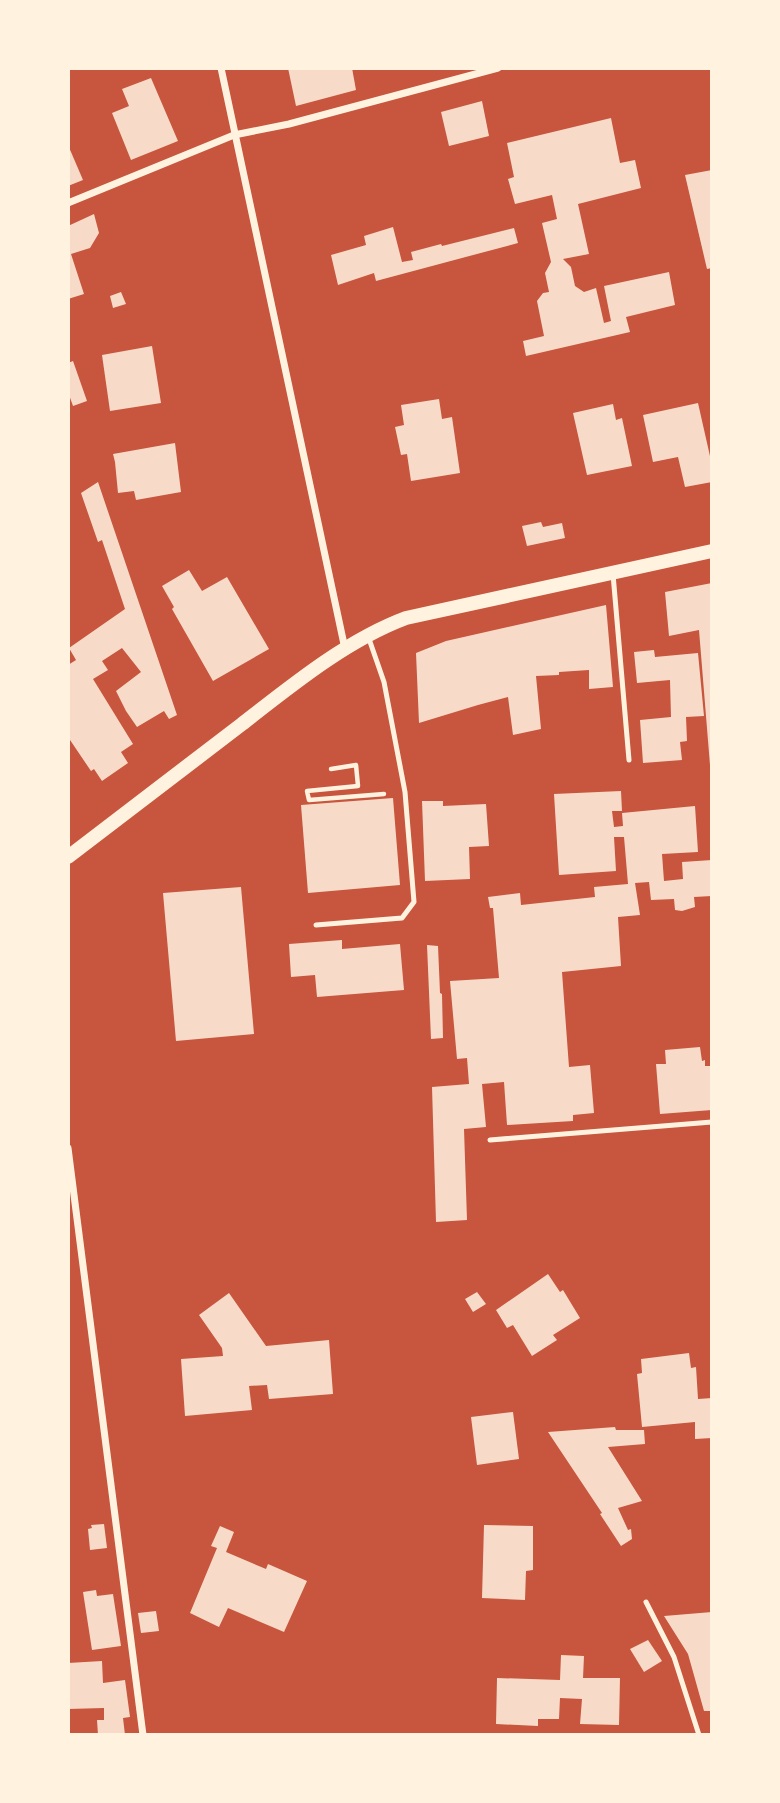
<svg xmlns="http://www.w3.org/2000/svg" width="780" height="1803" font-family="'PT Serif',serif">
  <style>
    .building { fill: #f7dbc8 }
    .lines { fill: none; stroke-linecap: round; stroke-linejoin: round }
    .path { stroke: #fff3e0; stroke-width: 4.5 }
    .service { stroke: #fff3e0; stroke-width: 5 }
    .minor { stroke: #fff3e0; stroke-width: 7 }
    .secondary { stroke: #fff3e0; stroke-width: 14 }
  </style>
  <rect width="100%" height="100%" fill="#c8553d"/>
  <g class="building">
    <polygon points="288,68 352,68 356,90 296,106"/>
    <polygon points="151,78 178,141 131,160 112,113 129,106 122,89"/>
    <polygon points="482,101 489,136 449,146 441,112"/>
    <polygon points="611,118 620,163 635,160 641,188 578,204 589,254 563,259 571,267 575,286 584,292 596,288 604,323 611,321 604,286 669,272 675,305 626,317 630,332 526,356 523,341 544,336 537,301 543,293 549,292 545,273 551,262 542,223 557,219 552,195 515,204 508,179 514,177 507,143"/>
    <polygon points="68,145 83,180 68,186"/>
    <polygon points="712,170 712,268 707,269 685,175"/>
    <polygon points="94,214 99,233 90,248 71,254 84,294 68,299 68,226"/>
    <polygon points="393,227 402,262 413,260 411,252 441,244 442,246 514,228 518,243 376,281 374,273 338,285 331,255 366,245 364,236"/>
    <polygon points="121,292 126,304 113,308 110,296"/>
    <polygon points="152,346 161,403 110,411 102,355"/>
    <polygon points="73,361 87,401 73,406 68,392 68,363"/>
    <polygon points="439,399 442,419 452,417 460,473 411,481 407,454 401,455 395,427 404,425 401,405"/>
    <polygon points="698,403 712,465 712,482 685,487 678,457 653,462 643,415"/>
    <polygon points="613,404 616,420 622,418 632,466 587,475 573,413"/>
    <polygon points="175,443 181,492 136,500 134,491 118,493 115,462 113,454"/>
    <polygon points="98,482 177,715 169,719 164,711 137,727 126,711 116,691 141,672 122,648 102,661 108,670 93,679 133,744 121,752 128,763 102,781 94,769 91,771 68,737 68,665 76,660 69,648 125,609 102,540 98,542 81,493"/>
    <polygon points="541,522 543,527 562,523 565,538 527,546 522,526"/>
    <polygon points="189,570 202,591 227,577 269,649 213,681 172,609 174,607 162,586"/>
    <polygon points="712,583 712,765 710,765 699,630 669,636 665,592"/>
    <polygon points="606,605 613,687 589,689 589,670 559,672 559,675 536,676 541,729 513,735 508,697 478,705 419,723 416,653 446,641"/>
    <polygon points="654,650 655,657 698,653 704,716 686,717 687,741 680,742 682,760 643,763 640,720 671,717 670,680 637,683 634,652"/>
    <polygon points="621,791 622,811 612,811 614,827 623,826 622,813 695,806 698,852 662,854 664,881 683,879 682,862 712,860 712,896 694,897 695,907 682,911 675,910 674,899 651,900 649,882 635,883 640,915 618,917 621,966 562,972 569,1067 590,1065 594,1113 573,1115 573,1121 507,1125 504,1082 482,1084 486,1127 464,1129 467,1220 436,1222 432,1087 469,1084 467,1058 457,1059 450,981 499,978 493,908 490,908 488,897 520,893 521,905 595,897 594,887 628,884 624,837 614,837 616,871 559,875 554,794"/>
    <polygon points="393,798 400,885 308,893 301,805"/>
    <polygon points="422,801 443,801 443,806 486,804 489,846 469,847 470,879 425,881"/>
    <polygon points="241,887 254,1034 176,1041 163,893"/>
    <polygon points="342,940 342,949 400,944 404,990 317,997 315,975 291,977 289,944"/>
    <polygon points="427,945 438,946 440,993 442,994 443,1038 431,1039"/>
    <polygon points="700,1047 702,1061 705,1060 705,1066 712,1066 712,1110 660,1114 656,1064 666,1064 665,1050"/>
    <polygon points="548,1274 560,1292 563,1290 580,1318 553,1335 557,1340 532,1356 513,1325 507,1328 496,1310"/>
    <polygon points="477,1292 486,1304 473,1312 465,1299"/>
    <polygon points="229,1293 266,1346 329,1340 333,1394 269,1399 267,1385 249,1386 252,1410 185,1416 181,1359 223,1356 222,1348 199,1315"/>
    <polygon points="689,1353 691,1368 696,1367 698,1399 712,1398 712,1438 695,1439 695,1422 642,1427 637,1374 642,1373 641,1359"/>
    <polygon points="513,1412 519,1459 477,1465 471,1417"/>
    <polygon points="615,1427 616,1430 644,1430 645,1444 608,1447 642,1501 618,1508 628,1530 631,1529 632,1539 621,1546 600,1514 602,1513 548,1432"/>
    <polygon points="104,1524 107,1548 90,1550 88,1529 92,1528 91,1525"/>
    <polygon points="484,1525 533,1526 533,1570 526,1571 525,1600 482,1598"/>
    <polygon points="220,1526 234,1532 226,1552 266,1569 268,1564 307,1581 284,1632 228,1608 219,1627 190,1613 217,1548 211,1546"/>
    <polygon points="96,1590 97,1596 113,1594 121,1646 92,1650 83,1592"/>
    <polygon points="156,1611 159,1631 141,1633 138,1613"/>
    <polygon points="712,1612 712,1711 704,1711 688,1654 664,1616"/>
    <polygon points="648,1640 662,1661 644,1672 630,1649"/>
    <polygon points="561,1655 584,1656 583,1678 620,1678 619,1725 580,1724 582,1699 560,1698 559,1719 538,1719 538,1726 496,1724 497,1678 560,1680"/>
    <polygon points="102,1661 103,1683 125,1680 130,1717 123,1718 125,1735 98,1735 97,1720 104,1720 104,1708 68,1709 68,1663"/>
  </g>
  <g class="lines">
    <polyline class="path" points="331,769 356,765 358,786 307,791 309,800 384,794"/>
    <g class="service">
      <polyline points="613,574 629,760"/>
      <polyline points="316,925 402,918 414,902 405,792 384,682 368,636"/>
      <polyline points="490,1140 712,1122"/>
      <polyline points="646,1602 674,1657 699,1735"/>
    </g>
    <g class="minor">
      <polyline points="221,68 345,649"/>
      <polyline points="68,203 234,135 289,124 498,68"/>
      <polyline points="68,1148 143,1735"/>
    </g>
    <path class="secondary" d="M68,857C126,812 184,768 242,724C292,685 347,640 406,618L712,551"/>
  </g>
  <rect width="780" height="1803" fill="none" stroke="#fff3e0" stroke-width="140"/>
</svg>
